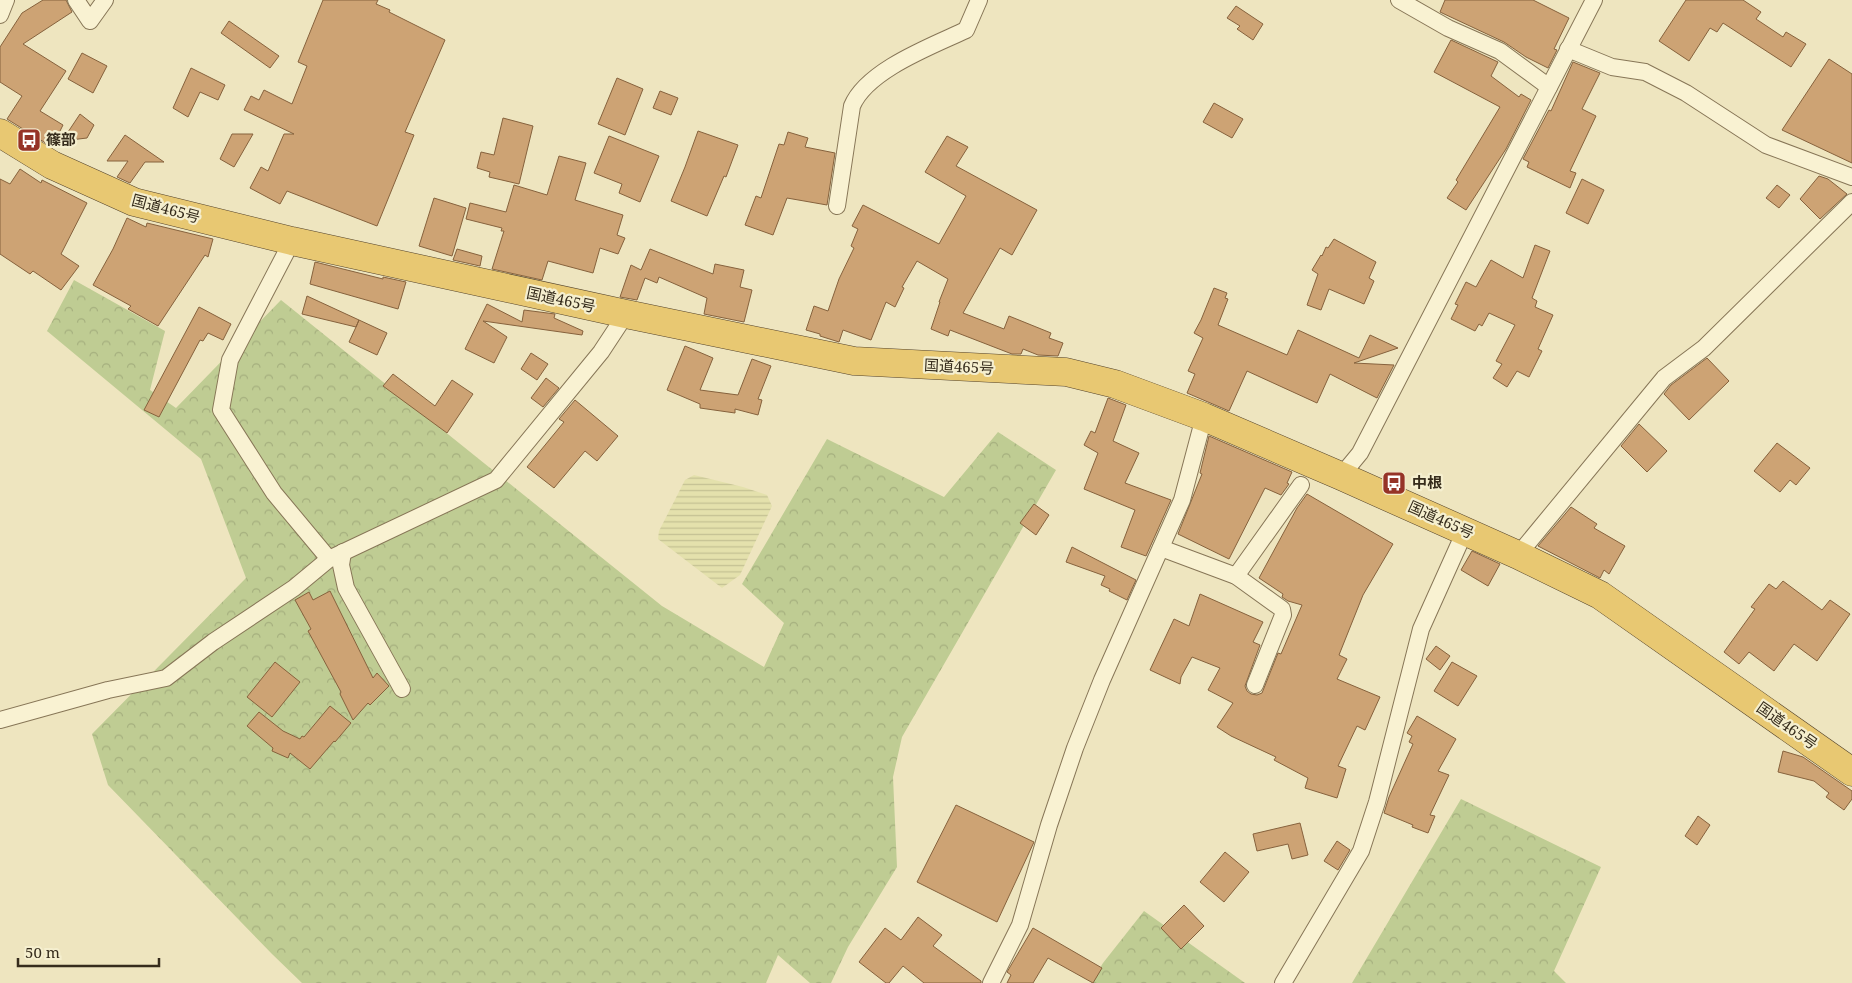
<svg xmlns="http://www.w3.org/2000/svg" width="1852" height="983" font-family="'Noto Serif','Noto Sans JP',serif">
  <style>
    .farmland { fill: url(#farmland-rules) }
    .forest { fill: url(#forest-crowns) }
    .building { fill: #cda374; stroke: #86623d }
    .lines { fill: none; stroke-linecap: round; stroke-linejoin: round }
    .minor-casing { stroke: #877657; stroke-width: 18 }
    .trunk-casing { stroke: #54432c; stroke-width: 29 }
    .minor { stroke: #f9f2d2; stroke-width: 16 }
    .trunk { stroke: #e8c872; stroke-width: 28 }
    .labels { text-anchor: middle; stroke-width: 4.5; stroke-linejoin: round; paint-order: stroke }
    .poi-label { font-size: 15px; font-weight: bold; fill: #362c1c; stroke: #f5efcf; text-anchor: start }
    .street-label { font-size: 15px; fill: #362c1c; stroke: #f5efcf }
  </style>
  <defs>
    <pattern id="farmland-rules" width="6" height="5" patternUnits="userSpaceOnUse" patternTransform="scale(1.25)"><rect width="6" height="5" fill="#e4e1ac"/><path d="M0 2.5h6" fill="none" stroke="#c4c193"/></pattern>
    <pattern id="forest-crowns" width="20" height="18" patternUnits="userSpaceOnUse" patternTransform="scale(1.25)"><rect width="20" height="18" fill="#bfcc93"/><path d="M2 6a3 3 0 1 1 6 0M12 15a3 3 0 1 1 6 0" fill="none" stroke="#a5af7e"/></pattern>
  </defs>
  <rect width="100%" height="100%" fill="#eee5bf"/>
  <polygon class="farmland" points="694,475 743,487 767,495 772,506 740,575 722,588 658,539 659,531 685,480"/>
  <g class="forest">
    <polygon points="74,280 165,331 150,390 176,408 281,300 662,606 764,667 784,623 742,584 827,439 944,497 998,432 1056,470 902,737 893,777 897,867 848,947 831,983 810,983 778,955 766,983 302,983 272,954 108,785 92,734 246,578 201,459 47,331"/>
    <polygon points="1461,799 1601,867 1554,971 1566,983 1352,983"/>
    <polygon points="1144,911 1245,983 1091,983 1103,963"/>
  </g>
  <g class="building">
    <polygon points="43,0 66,0 72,12 23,44 66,71 40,111 63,125 52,147 7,119 22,96 0,82 0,47 22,13"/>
    <polygon points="323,0 378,0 376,4 390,10 389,12 445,40 405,132 414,135 377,226 287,191 280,204 250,188 261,167 268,171 284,134 294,134 244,110 251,96 259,100 264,90 292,104 307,66 298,62"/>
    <polygon points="1445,0 1533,0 1569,18 1554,49 1557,50 1548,68 1526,57 1504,42 1440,12"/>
    <polygon points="1686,0 1743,0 1761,12 1756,19 1783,37 1786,32 1806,44 1791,67 1723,23 1717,32 1710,28 1689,61 1659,41"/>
    <polygon points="1236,6 1263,24 1253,40 1237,29 1240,26 1227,18"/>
    <polygon points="229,21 279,56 270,68 221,33"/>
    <polygon points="1451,40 1498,62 1491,76 1519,97 1521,94 1531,100 1506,149 1466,210 1447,198 1458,182 1456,180 1500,107 1434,72"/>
    <polygon points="82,53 107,66 93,93 68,79"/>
    <polygon points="1829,59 1852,74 1852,163 1782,130"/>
    <polygon points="1573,62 1600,73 1582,109 1596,116 1570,171 1576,173 1570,188 1527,167 1529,162 1523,159 1549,110 1551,111"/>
    <polygon points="191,68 225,85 218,100 200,92 188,117 173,108"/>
    <polygon points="617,78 643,89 625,135 598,124"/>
    <polygon points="660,91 678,98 671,115 653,108"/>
    <polygon points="1214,103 1243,119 1232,138 1203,122"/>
    <polygon points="80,114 94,125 87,138 62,141"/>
    <polygon points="503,118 533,126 519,184 489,177 490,172 477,168 481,152 494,155"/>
    <polygon points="698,131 738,145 726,177 724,176 707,216 671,201 685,167"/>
    <polygon points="788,132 808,138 805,147 835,153 827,205 787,198 773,235 745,225 756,196 761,198 779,144 784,145"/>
    <polygon points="232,134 253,134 234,167 220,159"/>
    <polygon points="125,135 164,162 145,162 130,183 117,177 128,161 107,161"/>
    <polygon points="609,136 659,156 640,202 619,193 622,184 594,173"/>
    <polygon points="947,136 968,147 956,166 1037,210 1012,255 1000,248 963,313 1004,329 1009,316 1051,333 1049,338 1063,343 1058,356 1038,355 1023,349 1021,354 1012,354 950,330 948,336 931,329 940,302 939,302 948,279 917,261 902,287 904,288 895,307 886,302 871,340 843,330 839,342 820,336 820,334 806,330 814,306 828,311 839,279 854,248 851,246 858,229 852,226 863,205 939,244 966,196 925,172"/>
    <polygon points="559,156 586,163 575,200 623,215 617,235 625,238 618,254 600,248 593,273 548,261 542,280 492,269 504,231 501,231 502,228 466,219 470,203 506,212 514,185 547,195"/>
    <polygon points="20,169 41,183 42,180 87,203 61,254 79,266 61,290 33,271 30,274 0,254 0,179 10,184"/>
    <polygon points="1819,176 1828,179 1847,194 1820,219 1800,199"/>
    <polygon points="1582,179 1604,190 1588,224 1566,213"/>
    <polygon points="1777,185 1790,195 1779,208 1766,198"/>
    <polygon points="434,198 466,208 452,256 419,246"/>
    <polygon points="127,218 146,227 147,223 213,239 208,257 205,255 158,326 128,309 131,306 93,285 113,249"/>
    <polygon points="1334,239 1376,262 1369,278 1374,281 1364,304 1329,289 1321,310 1307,305 1318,274 1312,270 1321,255 1322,256 1326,247 1328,248"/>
    <polygon points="1535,245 1550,251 1532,298 1537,301 1535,307 1553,315 1538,349 1542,351 1529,377 1517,371 1507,387 1493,378 1502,364 1496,361 1515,325 1489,313 1482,326 1479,324 1475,331 1451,319 1458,305 1455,304 1466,282 1476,287 1491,260 1523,278"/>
    <polygon points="457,249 482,256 480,266 453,260"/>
    <polygon points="650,249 713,274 715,264 744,270 740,287 752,290 744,322 704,314 707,298 659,277 657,283 645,278 637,300 620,297 631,265 641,270"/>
    <polygon points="315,262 383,279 383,277 406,282 398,309 310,284"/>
    <polygon points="1214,288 1227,293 1225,298 1228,299 1218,325 1287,355 1298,330 1359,358 1370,335 1398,348 1354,363 1394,365 1377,398 1330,374 1317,403 1247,371 1229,411 1187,393 1195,374 1188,371 1203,338 1194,333 1201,320"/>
    <polygon points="307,296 359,320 356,327 359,320 387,333 377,355 349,342 356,327 302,314"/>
    <polygon points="487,304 522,322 524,310 555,314 554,318 583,331 582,335 483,321 507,337 494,363 465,349"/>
    <polygon points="199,307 231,324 223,340 208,333 203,341 200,340 159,417 144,410"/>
    <polygon points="685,346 713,358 700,390 738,395 752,359 771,366 758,399 762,400 758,415 735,409 735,413 700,408 700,404 667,390"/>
    <polygon points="531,353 548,364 537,380 521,369"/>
    <polygon points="1707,358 1729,381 1689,420 1664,394 1671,385"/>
    <polygon points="393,374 435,406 452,380 473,394 447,433 383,386"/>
    <polygon points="546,378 559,388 543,407 531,398"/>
    <polygon points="1108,398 1126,405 1113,441 1139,453 1125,483 1171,500 1146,556 1121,547 1135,510 1084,489 1098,453 1084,445 1091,431 1095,433"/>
    <polygon points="575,400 618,436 597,461 585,451 554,488 527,467 564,422 559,419"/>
    <polygon points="1639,424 1667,451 1647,472 1621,446"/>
    <polygon points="1209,436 1292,472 1287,483 1289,484 1281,495 1265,488 1229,559 1178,534 1202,474 1200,473"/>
    <polygon points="1777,443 1810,468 1796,485 1790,480 1780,492 1754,471"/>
    <polygon points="1307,494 1393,544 1363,595 1339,655 1347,659 1337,679 1380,697 1365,730 1357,726 1338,766 1346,769 1337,798 1305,788 1308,778 1274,760 1276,757 1231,736 1217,727 1233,703 1208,690 1220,668 1192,657 1181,677 1180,684 1150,670 1174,619 1189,626 1200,594 1263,622 1253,642 1260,645 1245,686 1247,691 1251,694 1257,695 1262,693 1278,653 1281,654 1302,605 1288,601 1282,597 1283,594 1259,578 1297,508"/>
    <polygon points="1034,504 1049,515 1036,535 1020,523"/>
    <polygon points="1571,507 1597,524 1594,528 1625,546 1609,574 1604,570 1600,578 1538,546"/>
    <polygon points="1072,547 1136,580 1127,600 1109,591 1110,589 1101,585 1105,576 1066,562"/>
    <polygon points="1472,551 1500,564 1488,586 1461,570"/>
    <polygon points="1783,581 1822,610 1830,600 1850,614 1817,661 1794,644 1774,671 1749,652 1739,664 1724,652 1755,609 1751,607 1769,584 1776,589"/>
    <polygon points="330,591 373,678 377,673 389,686 370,705 368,703 353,720 340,694 341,692 308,631 311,629 295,600 309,592 313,600"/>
    <polygon points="1436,646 1450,656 1440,670 1426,659"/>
    <polygon points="275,662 300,682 272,717 247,697"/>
    <polygon points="1452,662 1477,676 1458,706 1434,691"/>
    <polygon points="330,706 351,723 335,742 334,741 310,769 290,753 288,758 272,751 273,748 247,726 259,712 283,731 300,739 302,736 304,737"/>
    <polygon points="1417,716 1456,739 1438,771 1449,775 1430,815 1435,816 1428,833 1412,827 1413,825 1384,813 1389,797 1413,744 1409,742 1412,736 1407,733"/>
    <polygon points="1783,751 1803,757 1852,791 1852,799 1844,810 1826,797 1829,793 1814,781 1778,772"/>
    <polygon points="956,805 1034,842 997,922 917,882"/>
    <polygon points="1698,816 1710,825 1697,845 1685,836"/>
    <polygon points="1300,823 1308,855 1292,859 1288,844 1257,851 1253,834"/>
    <polygon points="1337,841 1350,850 1338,870 1324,861"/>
    <polygon points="1225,852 1249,872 1224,902 1200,882"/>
    <polygon points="1184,905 1204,926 1181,949 1161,928"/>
    <polygon points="918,917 942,935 933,946 981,981 981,983 924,983 903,966 889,983 886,983 859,962 885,928 901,940"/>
    <polygon points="1033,928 1102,968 1093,983 1048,958 1033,983 1007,983 1011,975 1007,972"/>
  </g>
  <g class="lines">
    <g class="minor-casing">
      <g id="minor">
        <polyline points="76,0 90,21 105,0"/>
        <polyline points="1399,0 1448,28 1500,51 1549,87"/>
        <polyline points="0,15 6,0"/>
        <polyline points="1568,49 1612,67 1645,72 1686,93 1766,145 1852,177"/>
        <path d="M837,206L852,106C867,70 932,46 966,30L979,0"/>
        <polyline points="292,241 230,360 221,410 274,493 329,559"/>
        <polyline points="1341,476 1360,453 1594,0"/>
        <polyline points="1161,548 1236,576 1282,609 1283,615 1255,685"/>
        <polyline points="343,552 341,565 346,588 402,689"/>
        <polyline points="1518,555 1664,378 1704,348 1852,202"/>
        <polyline points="1236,576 1301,485"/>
        <polyline points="0,720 108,690 166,678 213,642 294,588 329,559 496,480 601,352 626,314"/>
        <polyline points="991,983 1020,925 1049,825 1075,748 1102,680 1182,500 1204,417"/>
        <polyline points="1283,983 1361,851 1377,802 1421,629 1465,531"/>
      </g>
    </g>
    <g class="trunk-casing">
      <polyline id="trunk" points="0,133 52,165 134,202 292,241 626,314 854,361 1066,372 1115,384 1204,417 1341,476 1518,555 1600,595 1852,772"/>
    </g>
    <use href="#minor" class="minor"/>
    <use href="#trunk" class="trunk"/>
  </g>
  <defs>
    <g id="bus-square" transform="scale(1.25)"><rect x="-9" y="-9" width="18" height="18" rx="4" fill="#963327" stroke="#f5efcf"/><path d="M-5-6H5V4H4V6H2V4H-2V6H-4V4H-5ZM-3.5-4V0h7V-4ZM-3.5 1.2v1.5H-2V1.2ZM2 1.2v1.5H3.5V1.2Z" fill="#fff"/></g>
  </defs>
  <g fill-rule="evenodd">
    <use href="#bus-square" x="29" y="140"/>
    <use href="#bus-square" x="1394" y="483"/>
  </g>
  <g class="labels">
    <g class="poi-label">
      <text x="46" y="145">篠部</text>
      <text x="1412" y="488">中根</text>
    </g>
    <g class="street-label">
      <text transform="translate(166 209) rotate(15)" y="5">国道465号</text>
      <text transform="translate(561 300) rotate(12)" y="5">国道465号</text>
      <text transform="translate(959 367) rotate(3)" y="5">国道465号</text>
      <text transform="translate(1441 520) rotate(24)" y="5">国道465号</text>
      <text transform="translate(1787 726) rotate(35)" y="5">国道465号</text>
    </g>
  </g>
  <path d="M18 958v8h141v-8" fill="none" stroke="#362c1c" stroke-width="2.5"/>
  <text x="25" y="958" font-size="15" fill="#362c1c" stroke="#f5efcf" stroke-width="4" paint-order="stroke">50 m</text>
</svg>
